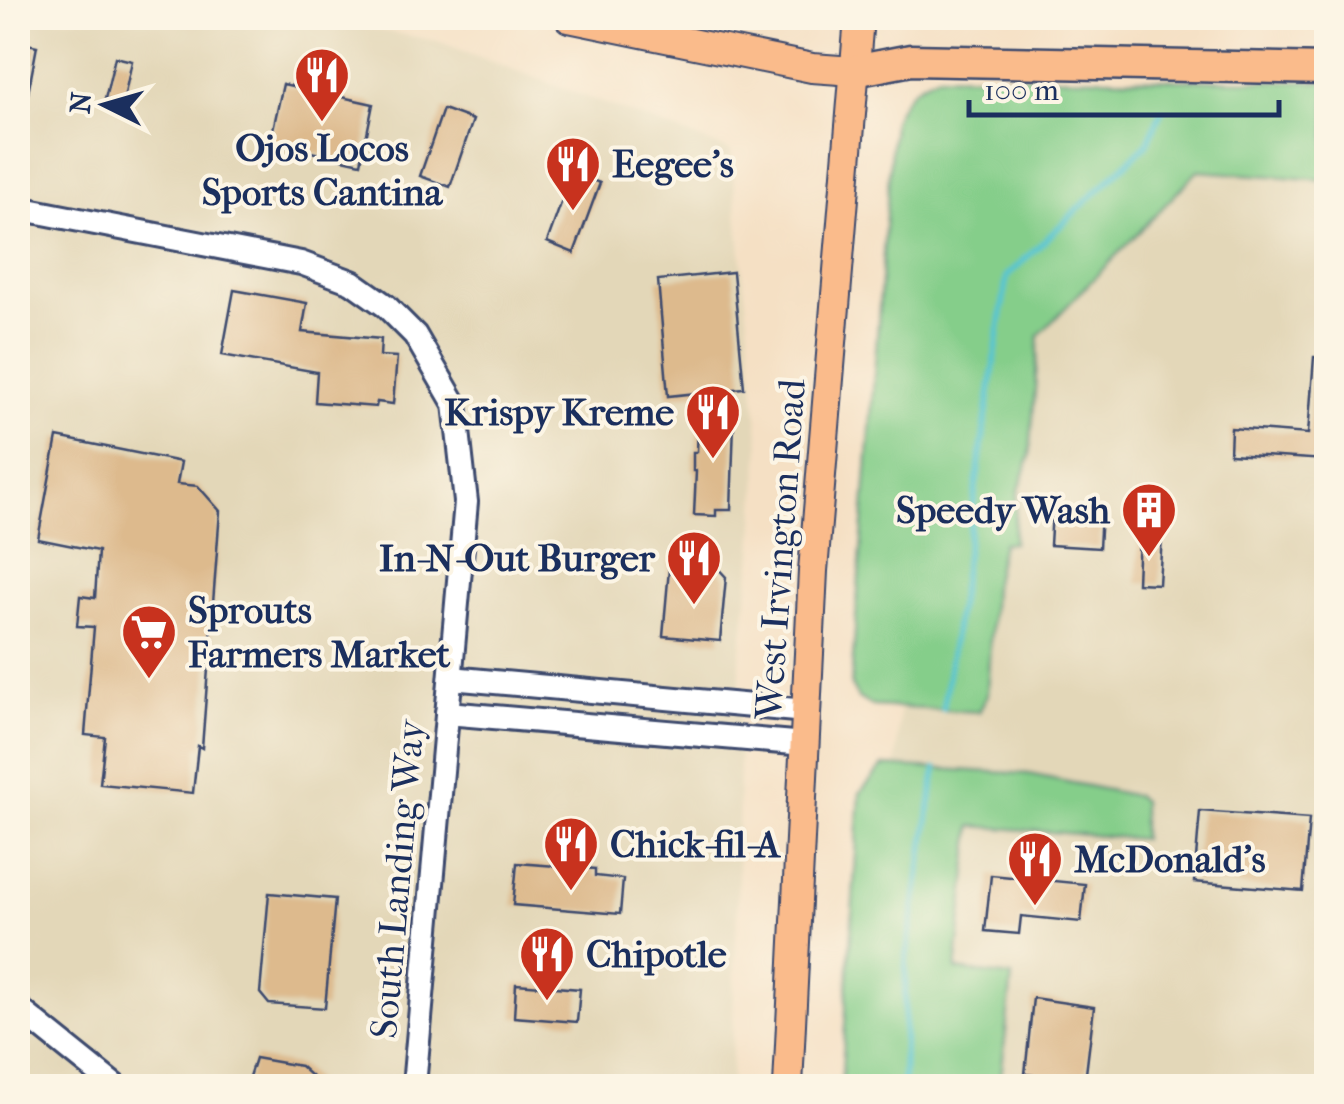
<svg xmlns="http://www.w3.org/2000/svg" width="1344" height="1104" font-family="'IM FELL French Canon',serif">
  <style>
    .built { fill: #e3d7b8 }
    .green { fill: #85ce8a; stroke: #507e74; stroke-width: 2.5 }
    .lines { fill: none; stroke-linecap: round; stroke-linejoin: round }
    .stream { stroke: #58c5d0; stroke-width: 6 }
    .building { fill: #ddba8d }
    .minor-casing { stroke: #3c4a6d; stroke-width: 28 }
    .major-casing { stroke: #3c4a6d; stroke-width: 32 }
    .highway-casing { stroke: #3c4a6d; stroke-width: 35 }
    .minor { stroke: #fff; stroke-width: 22 }
    .major { stroke: #fabb8b; stroke-width: 28 }
    .highway { stroke: #fabb8b; stroke-width: 30 }
    .labels { text-anchor: middle; stroke-width: 8; stroke-linejoin: round; paint-order: stroke }
    .poi-label { font-size: 38px; font-weight: bold; fill: #1b2f5e; stroke: #fcf5e5; text-anchor: start }
    .street-label { font-size: 38px; fill: #1b2f5e; stroke: #fcf5e5 }
  </style>
  <rect width="100%" height="100%" fill="#fcf5e5"/>
  <filter id="ink" filterUnits="userSpaceOnUse"><feTurbulence type="fractalNoise" baseFrequency=".01" numOctaves="2"/><feDisplacementMap in="SourceGraphic" scale="20" xChannelSelector="R" yChannelSelector="G"/><feConvolveMatrix kernelMatrix="1 2 1 2 8 2 1 2 1" color-interpolation-filters="sRGB"/></filter>
  <filter id="wash" filterUnits="userSpaceOnUse"><feTurbulence type="fractalNoise" baseFrequency=".0048" numOctaves="4" result="noise"/><feDisplacementMap in="SourceGraphic" scale="40" xChannelSelector="R" yChannelSelector="G"/><feGaussianBlur stdDeviation="2.25" result="paint"/><feColorMatrix in="noise" values="0 0 0 0 0 0 0 0 0 0 0 0 0 0 0 0 0 1.4 0 .05"/><feComposite in="paint" operator="in"/></filter>
  <g filter="url(#wash)">
    <rect width="100%" height="100%" fill="#f5e0c4"/>
    <g class="built">
      <polygon points="18,18 313,18 437,41 731,151 760,446 753,552 740,658 738,874 731,1086 18,1086"/>
      <polygon points="1326,145 1326,1086 872,1086 940,169"/>
    </g>
    <g class="green">
      <path d="M939,75L1326,82V180L1198,171L1039,335L1030,456L1017,496L1013,543H1002L993,587L987,696L979,712L873,706L858,698L851,685L893,121C902,97 915,84 939,75Z"/>
      <polygon points="883,766 1029,774 1136,796 1142,801 1142,839 972,826 956,970 1012,977 1000,1086 841,1086 860,793"/>
    </g>
    <g class="lines">
      <g class="stream">
        <polyline points="943,709 1007,276 1147,144 1161,112"/>
        <polyline points="903,1086 906,959 936,769"/>
      </g>
    </g>
    <g id="blocks">
      <g class="building">
        <polygon points="18,42 37,46 26,104 18,103"/>
        <polygon points="115,57 132,61 123,103 105,99"/>
        <polygon points="283,84 373,104 361,163 270,143"/>
        <polygon points="443,109 473,120 450,187 420,176"/>
        <polygon points="572,173 600,183 574,253 547,242"/>
        <polygon points="733,272 744,388 668,396 658,280"/>
        <polygon points="234,290 307,303 302,332 381,339 380,356 397,357 393,404 377,402 376,407 315,402 317,372 222,355"/>
        <polygon points="1314,357 1326,358 1326,460 1230,454 1231,428 1308,434"/>
        <polygon points="698,422 734,423 731,510 716,510 716,516 694,515 696,471 693,471 693,452 697,452"/>
        <polygon points="57,437 181,462 177,484 198,486 220,511 202,748 198,746 193,793 100,784 105,737 85,735 94,627 77,626 80,596 95,598 98,551 38,539"/>
        <polygon points="1052,510 1101,513 1099,548 1050,545"/>
        <polygon points="1139,534 1162,536 1159,584 1137,583"/>
        <polygon points="670,558 711,561 726,577 720,641 663,636"/>
        <polygon points="1200,811 1309,819 1303,891 1194,882"/>
        <polygon points="517,863 595,869 595,876 623,879 620,914 513,905"/>
        <polygon points="991,875 1085,884 1081,922 1021,916 1019,934 985,931"/>
        <polygon points="269,893 335,899 325,1008 269,1004 260,993"/>
        <polygon points="516,984 580,989 577,1022 514,1017"/>
        <polygon points="1033,998 1094,1007 1085,1082 1025,1074"/>
        <polygon points="255,1058 300,1066 322,1086 246,1086"/>
      </g>
    </g>
  </g>
  <g filter="url(#ink)">
    <use href="#blocks" fill-opacity="0" stroke="#3c4a6d" stroke-width="2.5"/>
    <g class="lines">
      <g class="minor-casing">
        <g id="minor">
          <polyline points="18,208 301,263 352,282 386,306 415,335 455,404 466,502 414,1086"/>
          <polyline points="451,678 806,711"/>
          <polyline points="447,713 805,744"/>
          <polyline points="18,1008 115,1086"/>
        </g>
      </g>
      <g class="major-casing">
        <g id="major">
          <polyline points="569,18 812,68 854,71"/>
          <polyline points="788,1086 813,571 859,18"/>
        </g>
      </g>
      <g class="highway-casing">
        <polyline id="highway" points="854,71 911,60 1326,69"/>
      </g>
      <use href="#minor" class="minor"/>
      <use href="#major" class="major"/>
      <use href="#highway" class="highway"/>
    </g>
  </g>
  <defs>
    <g id="restaurant-pin" transform="scale(2.875)"><path d="M0 17L-7.5 6A9.5 9.5 0 1 1 7.5 6Z" fill="#c8321e" stroke="#fcf5e5"/><path d="M-5-6h1v4h1v-4h1v4h1v-4h1v5L-1.5 .5V6h-2V.5L-5-1ZM5-6V6H3V1.5H1.5Q1.5-4 5-6Z" fill="#fff"/></g>
    <g id="building-pin" transform="scale(2.875)"><path d="M0 17L-7.5 6A9.5 9.5 0 1 1 7.5 6Z" fill="#c8321e" stroke="#fcf5e5"/><path d="M-4-6H4V6H1V3H-1V6H-4ZM-2.5-4.3h1.7v1.8h-1.7ZM.8-4.3h1.7v1.8H.8ZM-2.5-1h1.7V.8h-1.7ZM.8-1h1.7V.8H.8Z" fill="#fff"/></g>
    <g id="supermarket-pin" transform="scale(2.875)"><path d="M0 17L-7.5 6A9.5 9.5 0 1 1 7.5 6Z" fill="#c8321e" stroke="#fcf5e5"/><path d="M-6-5.5h2.5l.6 2H6L4.5 2H-2.5L-4.4-4H-6ZM-1.5 3.2a1.3 1.3 0 1 0 .1 0ZM3 3.2a1.3 1.3 0 1 0 .1 0Z" fill="#fff"/></g>
  </defs>
  <g fill-rule="evenodd">
    <use href="#restaurant-pin" x="322" y="75"/>
    <use href="#restaurant-pin" x="573" y="164"/>
    <use href="#restaurant-pin" x="713" y="412"/>
    <use href="#building-pin" x="1149" y="510"/>
    <use href="#restaurant-pin" x="694" y="558"/>
    <use href="#supermarket-pin" x="149" y="632"/>
    <use href="#restaurant-pin" x="571" y="844"/>
    <use href="#restaurant-pin" x="1035" y="859"/>
    <use href="#restaurant-pin" x="547" y="954"/>
  </g>
  <g class="labels">
    <g class="poi-label">
      <text x="322" y="161" text-anchor="middle">Ojos Locos<tspan x="322" dy="44">Sports Cantina</tspan></text>
      <text x="612" y="177">Eegee's</text>
      <text x="674" y="425" text-anchor="end">Krispy Kreme</text>
      <text x="1110" y="523" text-anchor="end">Speedy Wash</text>
      <text x="655" y="571" text-anchor="end">In-N-Out Burger</text>
      <text x="188" y="623">Sprouts<tspan x="188" dy="44">Farmers Market</tspan></text>
      <text x="610" y="857">Chick-fil-A</text>
      <text x="1074" y="872">McDonald's</text>
      <text x="586" y="967">Chipotle</text>
    </g>
    <g class="street-label">
      <text transform="translate(780 549) rotate(-86)" y="13">West Irvington Road</text>
      <text transform="translate(397 879) rotate(-85)" y="13">South Landing Way</text>
    </g>
  </g>
  <rect width="1344" height="1104" fill="none" stroke="#fcf5e5" stroke-width="60"/>
  <g transform="translate(105 105) rotate(275)" stroke="#fcf5e5" stroke-width="8" paint-order="stroke">
  <path d="M0-8L18 38L0 25L-18 38Z" fill="#1b2f5e"/>
  <text y="-15" font-size="28" font-weight="bold" text-anchor="middle" fill="#1b2f5e">N</text>
  </g>
  <path d="M969 100v15h310v-15" fill="none" stroke="#1b2f5e" stroke-width="5"/>
  <text x="984" y="100" font-size="30" fill="#1b2f5e" stroke="#fcf5e5" stroke-width="8" paint-order="stroke">100 m</text>
</svg>
